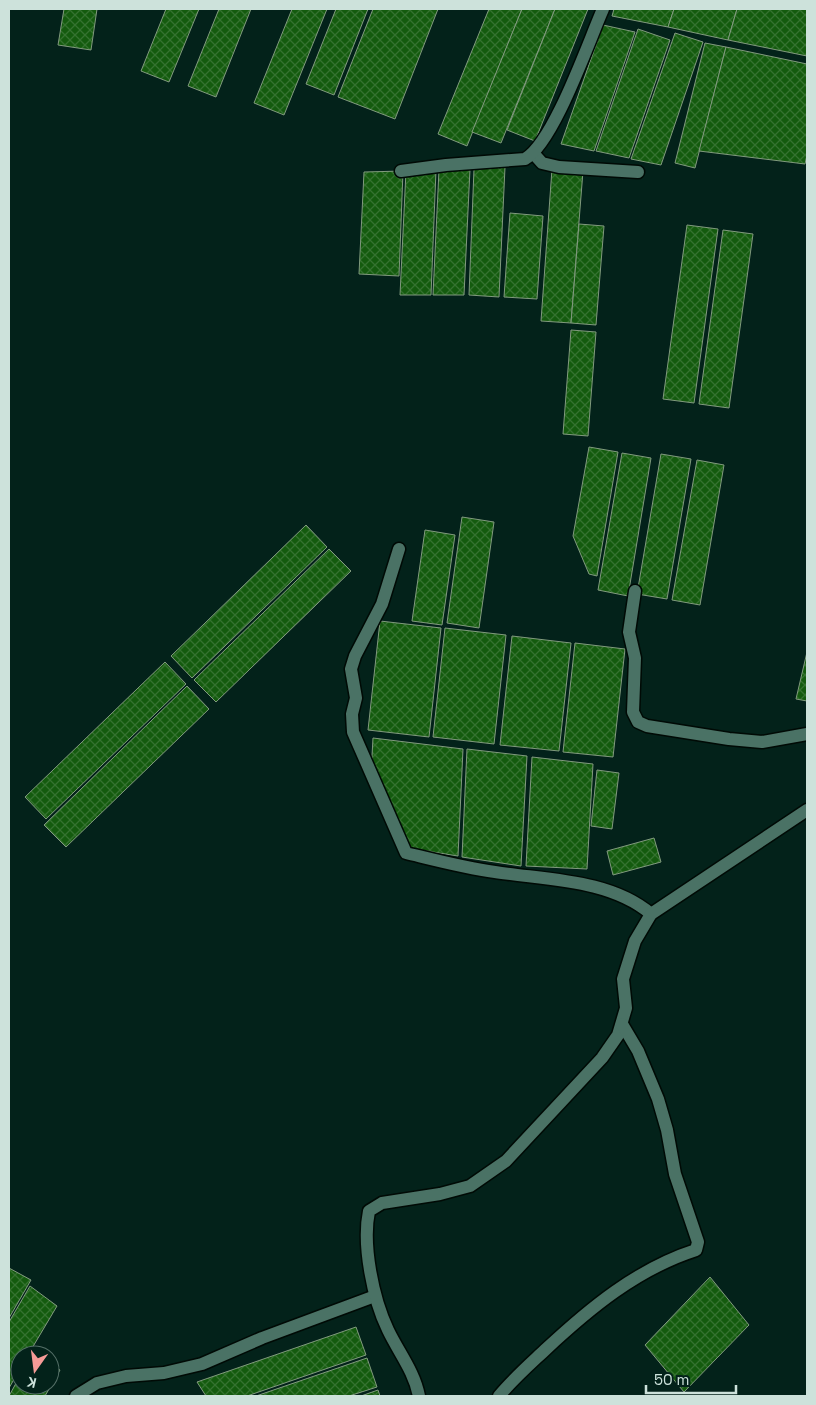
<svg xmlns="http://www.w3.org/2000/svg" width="816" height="1405" font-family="'Space Grotesk',sans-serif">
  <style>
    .building { fill: url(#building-cross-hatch); stroke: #819a7e }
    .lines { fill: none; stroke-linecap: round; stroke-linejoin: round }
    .street-casing { stroke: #000a05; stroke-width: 15 }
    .street { stroke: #4a7265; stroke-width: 12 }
  </style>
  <defs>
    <pattern id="building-cross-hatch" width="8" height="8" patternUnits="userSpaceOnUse" patternTransform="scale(1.25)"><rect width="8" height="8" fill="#145b0e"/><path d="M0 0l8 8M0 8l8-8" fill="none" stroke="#357230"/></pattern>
  </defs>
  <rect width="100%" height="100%" fill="#03221a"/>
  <g class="building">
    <polygon points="64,9 97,9 91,50 58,45"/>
    <polygon points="166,9 199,9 169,82 141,71"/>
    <polygon points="219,9 251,9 216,97 188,86"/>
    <polygon points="292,9 327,9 284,115 254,103"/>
    <polygon points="336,9 368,9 334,95 306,84"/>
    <polygon points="373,9 438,9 395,119 338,97"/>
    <polygon points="489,9 522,9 467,146 438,134"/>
    <polygon points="522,9 555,9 501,143 472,132"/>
    <polygon points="555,9 588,9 535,141 507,130"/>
    <polygon points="614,9 674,9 668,27 612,16"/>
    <polygon points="674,9 737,9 728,40 668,27"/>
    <polygon points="737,9 807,9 807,56 728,40"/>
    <polygon points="603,25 635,32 594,151 561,144"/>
    <polygon points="638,29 670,40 629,158 596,151"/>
    <polygon points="675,33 703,42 661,165 631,159"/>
    <polygon points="705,43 726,47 695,168 675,163"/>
    <polygon points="726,47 807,64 807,155 805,164 699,151"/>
    <polygon points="505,167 499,297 469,295 474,169"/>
    <polygon points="470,169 464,295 433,295 439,170"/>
    <polygon points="552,169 583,171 571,323 541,321"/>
    <polygon points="436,170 431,295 400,295 406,171"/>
    <polygon points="403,171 399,276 359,274 364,172"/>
    <polygon points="510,213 543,216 537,299 504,297"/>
    <polygon points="579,224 604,226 596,325 571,323"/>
    <polygon points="687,225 718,229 694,403 663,399"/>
    <polygon points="723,230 753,234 729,408 699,404"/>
    <polygon points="571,330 596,332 588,436 563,434"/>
    <polygon points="589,447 618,452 597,576 589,574 573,536"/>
    <polygon points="622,453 651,458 628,596 598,590"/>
    <polygon points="661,454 691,459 667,599 637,594"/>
    <polygon points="697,460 724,465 700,605 672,600"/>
    <polygon points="462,517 494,522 479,628 447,623"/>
    <polygon points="306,525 327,547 192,678 171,656"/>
    <polygon points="425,530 455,535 442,625 412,621"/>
    <polygon points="329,549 351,571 216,702 194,680"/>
    <polygon points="380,621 441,628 429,737 368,730"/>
    <polygon points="445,628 506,635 494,744 433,737"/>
    <polygon points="512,636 571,643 559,751 500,745"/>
    <polygon points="575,643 625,649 613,757 563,752"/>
    <polygon points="807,652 807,701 796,699"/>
    <polygon points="165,662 186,684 46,819 25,797"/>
    <polygon points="187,686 209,709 66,847 44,825"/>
    <polygon points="373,738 463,749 458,856 408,848 371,774"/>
    <polygon points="467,749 527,756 521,866 462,857"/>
    <polygon points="532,757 593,764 587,869 526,866"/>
    <polygon points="597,770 619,773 612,829 591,826"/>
    <polygon points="654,838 661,862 613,875 607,851"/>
    <polygon points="9,1268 31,1280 9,1318"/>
    <polygon points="710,1277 749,1325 684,1392 645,1345"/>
    <polygon points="30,1286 57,1306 28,1355 20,1355 20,1369 9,1388 9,1322"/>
    <polygon points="356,1327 366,1355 247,1396 206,1396 197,1382"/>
    <polygon points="367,1358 377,1387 349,1396 256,1396"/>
    <polygon points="50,1364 60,1370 45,1396 9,1396 20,1376 20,1385 50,1385"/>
    <polygon points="378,1390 380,1396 361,1396"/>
  </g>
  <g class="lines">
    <g class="street-casing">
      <g id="street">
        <polyline points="534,154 542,163 559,167 638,172"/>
        <path d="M401,171L446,165L525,159C554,142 588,43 603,9"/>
        <path d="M399,549L382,604L355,656L351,669L356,698L352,714L353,732L406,853C435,860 465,868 495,872C546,880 610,879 651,914"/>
        <polyline points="635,591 629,632 635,658 633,712 638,722 647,726 729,739 762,742 807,734"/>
        <polyline points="76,1396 97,1383 126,1376 164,1373 202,1364 262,1338 375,1296"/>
        <path d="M419,1396C414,1371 399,1353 388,1330C373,1299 362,1245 369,1211L382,1203L440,1194L470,1186L506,1161L602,1058L618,1035L626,1008L623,979L635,941L651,914L807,810"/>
        <path d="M499,1396C513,1379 529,1365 545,1350C590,1308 637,1269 696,1250L698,1242L675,1174L667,1130L658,1099L638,1051L622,1024"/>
      </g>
    </g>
    <use href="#street" class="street"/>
  </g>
  <rect width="816" height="1405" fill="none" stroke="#cde2db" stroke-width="20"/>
  <g transform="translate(35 1370) rotate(194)"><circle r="24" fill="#03221a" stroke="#546f67"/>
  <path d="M0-4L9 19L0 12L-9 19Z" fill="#f59b97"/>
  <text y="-8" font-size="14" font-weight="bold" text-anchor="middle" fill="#cde2db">K</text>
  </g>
  <path d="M646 1385v8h90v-8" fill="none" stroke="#cde2db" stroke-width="2.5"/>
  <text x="654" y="1385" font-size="15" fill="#cde2db" stroke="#03221a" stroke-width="4" paint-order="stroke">50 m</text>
</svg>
